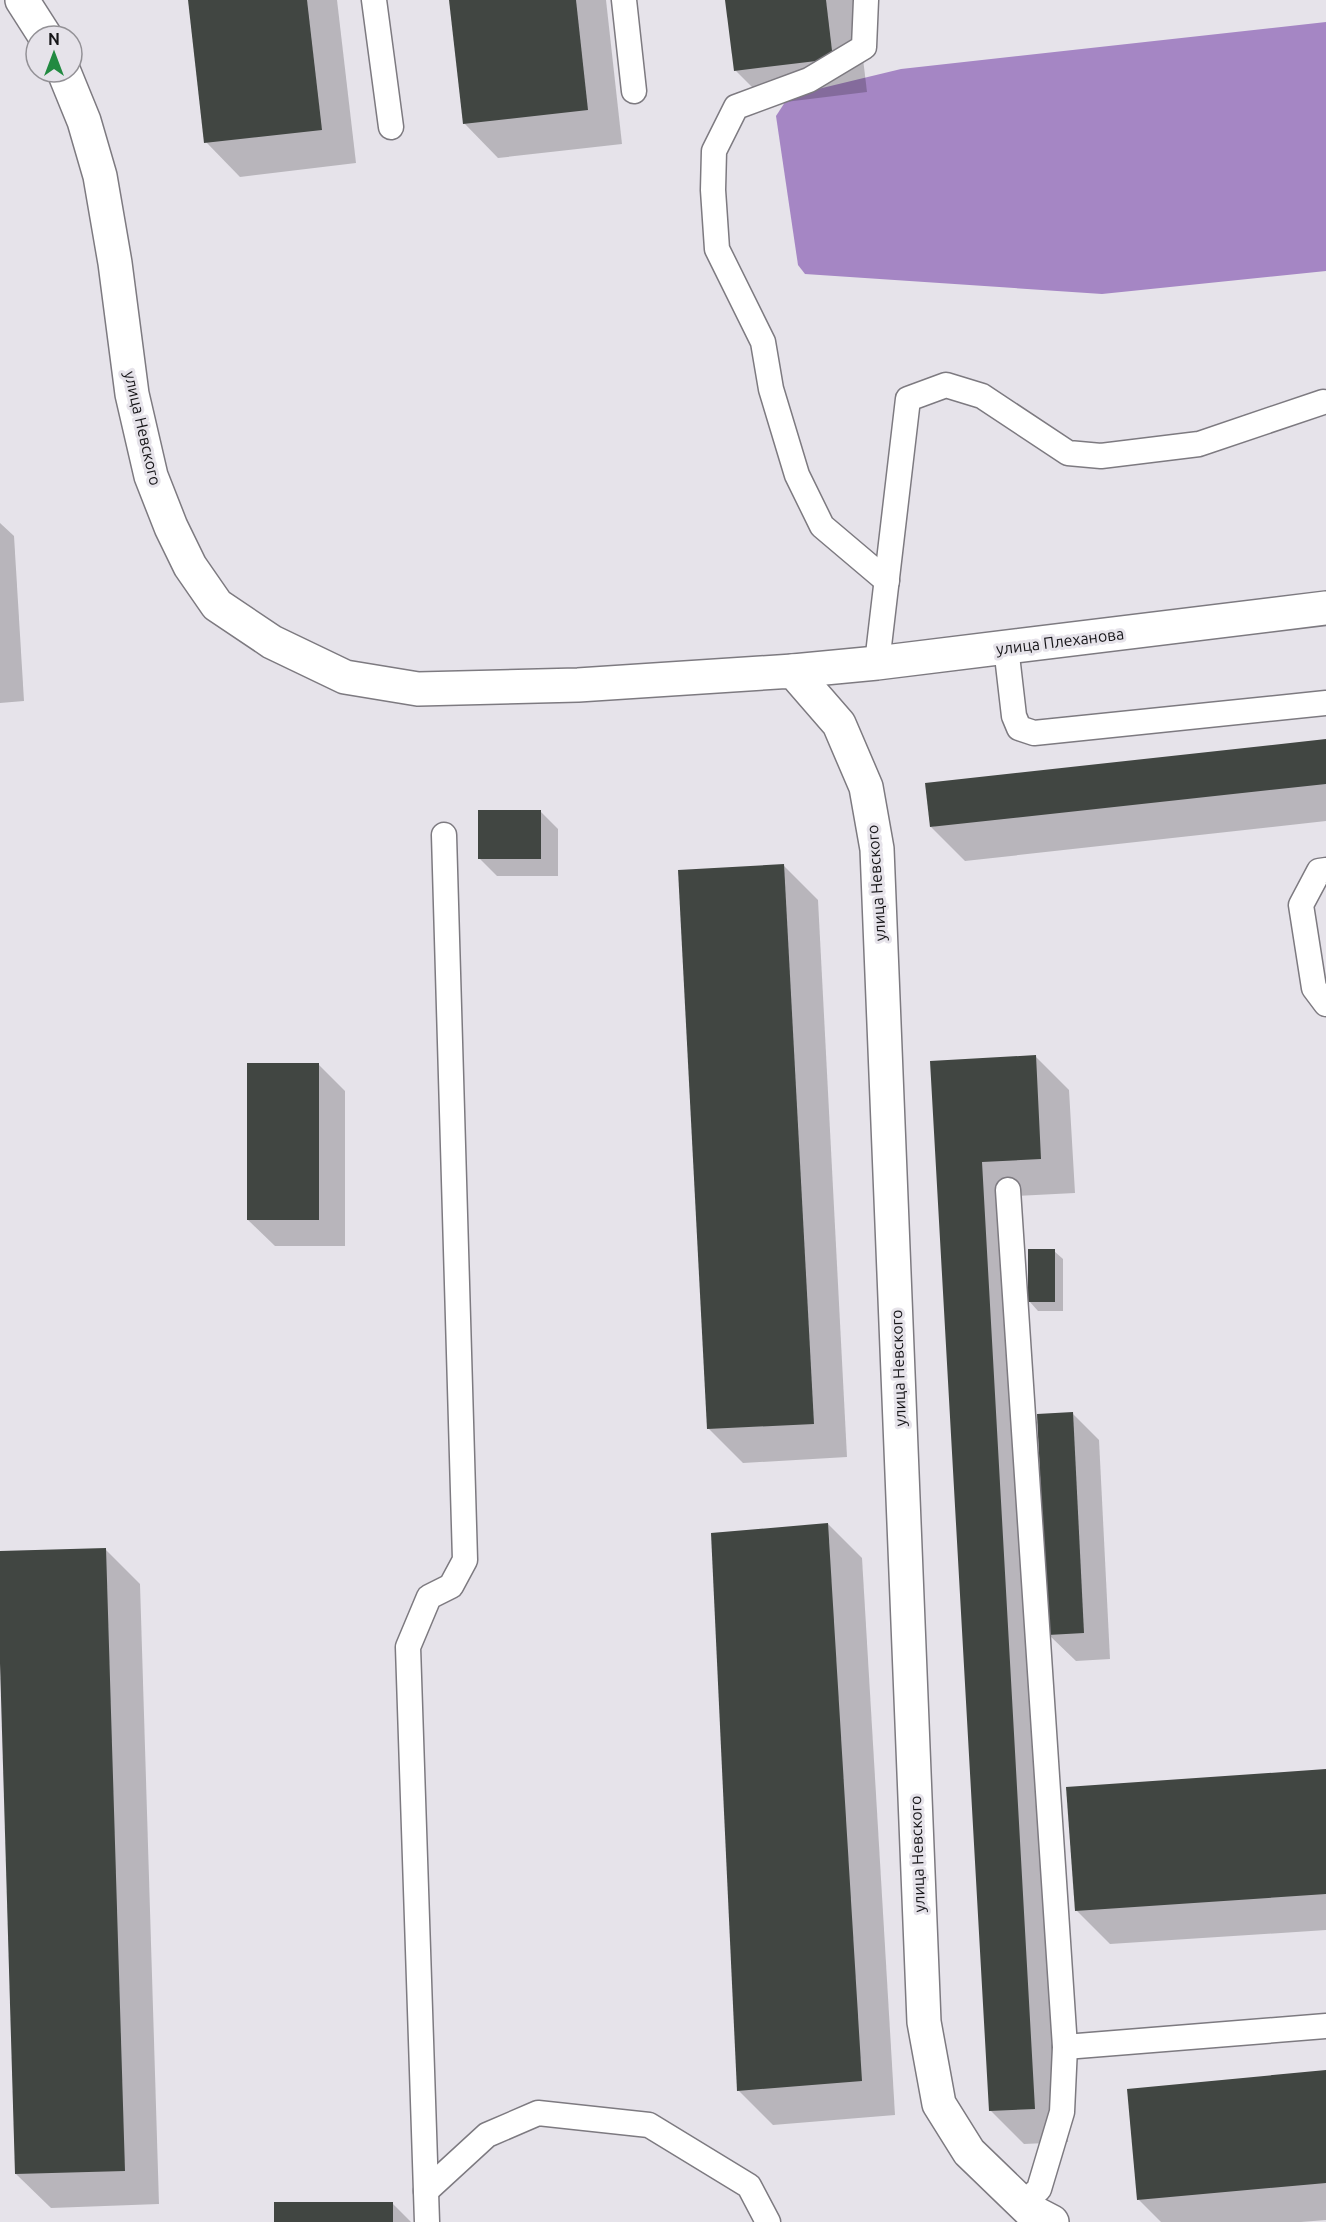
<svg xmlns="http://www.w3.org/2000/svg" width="1326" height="2222" font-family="Ubuntu,sans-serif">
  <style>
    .water { fill: #a586c4 }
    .shadow { fill: #0003 }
    .building { fill: #414642 }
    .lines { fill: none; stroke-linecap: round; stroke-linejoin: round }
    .service-casing { stroke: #7d7a80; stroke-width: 27 }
    .tertiary-casing { stroke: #7d7a80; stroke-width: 36 }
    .secondary-casing { stroke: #7d7a80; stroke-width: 36 }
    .service { stroke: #fff; stroke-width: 24 }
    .tertiary { stroke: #fff; stroke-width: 33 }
    .secondary { stroke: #fff; stroke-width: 33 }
    .labels { text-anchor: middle; stroke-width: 6; stroke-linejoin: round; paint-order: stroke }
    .street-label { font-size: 16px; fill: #161518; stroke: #e6e3ea }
  </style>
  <rect width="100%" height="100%" fill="#e6e3ea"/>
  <polygon class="water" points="1326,22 1326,271 1102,294 805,274 798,265 776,116 789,96 901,69"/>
  <g class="shadow">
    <polygon points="189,0 337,0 356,163 240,177 206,142"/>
    <polygon points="451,0 606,0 622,144 498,158 464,123"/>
    <polygon points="727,0 856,0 867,92 769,104 735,70"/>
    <polygon points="0,523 14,536 24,701 0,703"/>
    <polygon points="1326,740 1326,821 965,861 931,827"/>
    <polygon points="540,811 558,829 558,876 497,876 479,858"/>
    <polygon points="784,866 818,900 847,1457 743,1463 709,1429"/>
    <polygon points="1035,1056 1069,1090 1075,1193 1015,1196 1068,2142 1024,2144 990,2110 932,1062"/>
    <polygon points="318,1064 345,1091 345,1246 275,1246 248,1220"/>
    <polygon points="1054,1251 1063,1259 1063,1311 1038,1311 1030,1302"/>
    <polygon points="1072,1413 1099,1440 1110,1659 1076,1661 1049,1635"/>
    <polygon points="828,1524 862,1558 895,2115 773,2125 738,2090"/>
    <polygon points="106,1550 140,1584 159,2204 51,2208 16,2174 0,1612 0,1552"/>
    <polygon points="1326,1771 1326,1930 1110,1944 1076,1910"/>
    <polygon points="1326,2072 1326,2220 1301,2222 1161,2222 1139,2200"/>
    <polygon points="392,2203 411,2222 276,2222"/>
  </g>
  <g class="building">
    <polygon points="188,0 307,0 322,130 204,143"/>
    <polygon points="449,0 576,0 588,110 463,124"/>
    <polygon points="725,0 826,0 833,59 734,71"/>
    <polygon points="1326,739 1326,784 930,827 925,783"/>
    <rect x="478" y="810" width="63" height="49"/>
    <polygon points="784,864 814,1424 707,1429 678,870"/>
    <polygon points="1036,1055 1041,1159 982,1162 1035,2109 989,2111 930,1061"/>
    <rect x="247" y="1063" width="72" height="157"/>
    <rect x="1028" y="1249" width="27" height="53"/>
    <polygon points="1073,1412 1084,1633 1048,1635 1037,1414"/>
    <polygon points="828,1523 862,2081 737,2091 711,1533"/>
    <polygon points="106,1548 125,2171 15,2174 0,1663 0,1551"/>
    <polygon points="1326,1769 1326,1894 1075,1911 1066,1787"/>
    <polygon points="1326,2070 1326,2183 1137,2200 1127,2089"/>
    <rect x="274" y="2202" width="119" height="20"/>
  </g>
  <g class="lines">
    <g class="service-casing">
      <g id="service">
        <polyline points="374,0 391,127"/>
        <polyline points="624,0 634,91"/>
        <polyline points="866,0 864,47 809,80 736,107 714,151 713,190 717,249 763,342 771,389 797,475 822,526 887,581"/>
        <polyline points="1006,647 1014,716 1019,728 1034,733 1326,703"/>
        <polyline points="877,663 908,399 946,385 982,396 1068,453 1101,456 1199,444 1323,402"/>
        <polyline points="1326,870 1319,871 1301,905 1314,988 1326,1004"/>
        <polyline points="1008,1190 1065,2047 1062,2112 1039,2189 1022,2205"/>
        <polyline points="1065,2047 1326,2026"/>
        <polyline points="426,2191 487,2135 538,2113 649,2125 749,2186 768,2222"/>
        <polyline points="427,2222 408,1647 429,1597 451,1586 465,1560 444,835"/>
      </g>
    </g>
    <g class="tertiary-casing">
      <polyline id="tertiary" points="793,671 877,663 1326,608"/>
    </g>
    <g class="secondary-casing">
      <g id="secondary">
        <polyline points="22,0 45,36"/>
        <polyline points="64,72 84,121 100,176 115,263 132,394 151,476 171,527 190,566 217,605 272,642 345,677 418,689 578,685 793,671 839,724 866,787 877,849 924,2022 939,2104 969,2152 1029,2210 1052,2222"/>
      </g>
    </g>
    <use href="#service" class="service"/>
    <use href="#tertiary" class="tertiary"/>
    <use href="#secondary" class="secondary"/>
  </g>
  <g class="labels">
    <g class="street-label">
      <text transform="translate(143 428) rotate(77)" y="6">улица Невского</text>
      <text transform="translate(1060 641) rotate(-7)" y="6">улица Плеханова</text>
      <text transform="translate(876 883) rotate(-94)" y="6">улица Невского</text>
      <text transform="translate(898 1368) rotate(-92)" y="6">улица Невского</text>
      <text transform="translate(917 1854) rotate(-92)" y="6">улица Невского</text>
    </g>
  </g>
  <g transform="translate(54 54)"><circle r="28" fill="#e6e3ea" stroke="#939196" stroke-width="1.5"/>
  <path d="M0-4.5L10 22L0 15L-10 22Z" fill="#228a41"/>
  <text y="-9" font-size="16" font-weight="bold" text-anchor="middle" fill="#161518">N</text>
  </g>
</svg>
